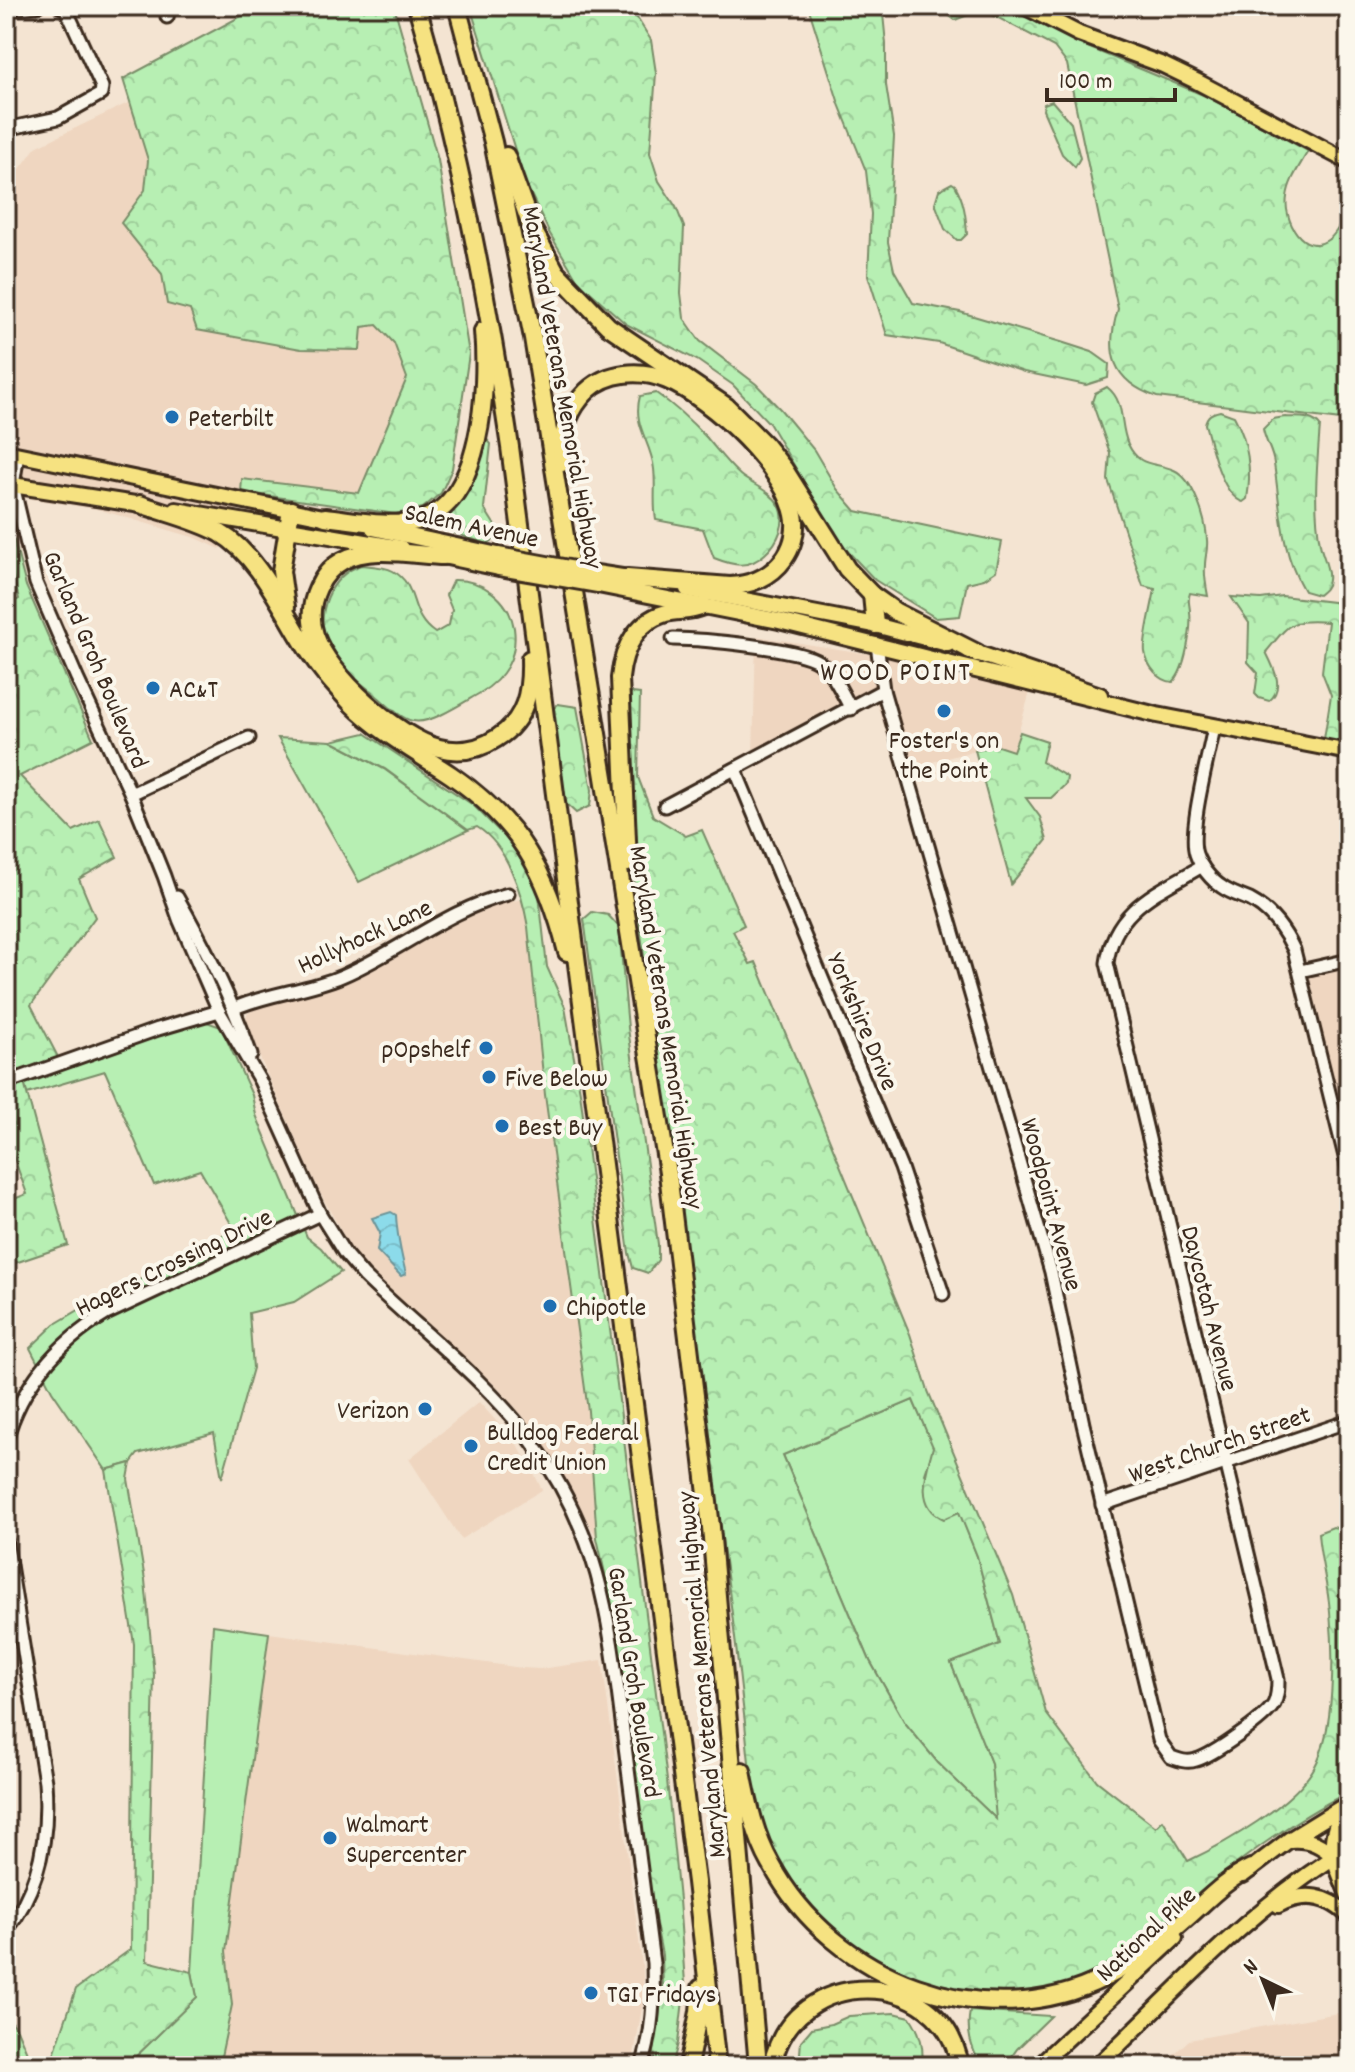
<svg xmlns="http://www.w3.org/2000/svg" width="1355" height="2072" font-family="Dekko,sans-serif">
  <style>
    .built { fill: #efd6c0 }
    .grass { fill: #b7efb3; stroke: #798c68; stroke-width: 2 }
    .forest { fill: url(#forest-crowns); stroke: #798c68; stroke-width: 2; fill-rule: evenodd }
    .water { fill: url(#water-waves); stroke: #6c9498; stroke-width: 2 }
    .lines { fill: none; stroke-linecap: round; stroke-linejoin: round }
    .minor-casing { stroke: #3b2a1e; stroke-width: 17 }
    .major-casing { stroke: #3b2a1e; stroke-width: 20 }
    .highway-casing { stroke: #3b2a1e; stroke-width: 22 }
    .minor { stroke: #fbf7ec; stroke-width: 11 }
    .major { stroke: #f6e281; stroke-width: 14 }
    .highway { stroke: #f6e281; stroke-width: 16 }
    .major-bridge-casing { stroke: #3b2a1e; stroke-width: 20; stroke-linecap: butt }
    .major-bridge { stroke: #f6e281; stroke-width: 14 }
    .poi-dot { fill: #1f6fb2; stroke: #fbf7ec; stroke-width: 3 }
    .labels { text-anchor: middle; stroke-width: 8; stroke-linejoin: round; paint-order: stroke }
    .street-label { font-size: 26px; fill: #3b2a1e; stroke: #fbf7ec }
    .poi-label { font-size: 26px; fill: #3b2a1e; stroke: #fbf7ec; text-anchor: start }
    .neighbourhood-label { font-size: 28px; letter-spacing: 2px; fill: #3b2a1e; stroke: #fbf7ec }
  </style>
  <defs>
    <pattern id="forest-crowns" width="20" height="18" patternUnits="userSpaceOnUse" patternTransform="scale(2)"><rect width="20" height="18" fill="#b7efb3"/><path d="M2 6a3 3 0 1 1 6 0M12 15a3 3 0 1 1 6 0" fill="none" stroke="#9ecd9a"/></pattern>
    <pattern id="water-waves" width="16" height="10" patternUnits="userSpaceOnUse" patternTransform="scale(2)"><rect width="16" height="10" fill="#8cdbea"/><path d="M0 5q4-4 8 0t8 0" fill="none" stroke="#7abcc8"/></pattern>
  </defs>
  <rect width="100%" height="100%" fill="#f4e4d2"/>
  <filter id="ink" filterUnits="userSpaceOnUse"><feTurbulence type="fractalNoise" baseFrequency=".0125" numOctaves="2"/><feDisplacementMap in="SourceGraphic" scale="16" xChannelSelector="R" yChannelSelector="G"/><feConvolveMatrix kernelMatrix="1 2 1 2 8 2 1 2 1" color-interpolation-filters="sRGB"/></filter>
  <g filter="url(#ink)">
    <g class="built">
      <polygon points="130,102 148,160 145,190 122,223 162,274 167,304 362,327 377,325 394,343 407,377 359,493 242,479 234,528 220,549 196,538 97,509 6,495 6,188 36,147"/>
      <polygon points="756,636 895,658 1030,692 1013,751 995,745 899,771 873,692 753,755"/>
      <polygon points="521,900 527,927 544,1095 587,1412 596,1536 535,1430 497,1387 386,1287 351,1249 318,1189 245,1024 247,1014 261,1005 322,991 350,979 491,902"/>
      <polygon points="1349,966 1349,1142 1309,976"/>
      <polygon points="479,1402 516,1443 532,1469 542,1490 461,1539 409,1459"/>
      <polygon points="269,1633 522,1668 540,1669 602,1660 643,1972 643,2002 632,2066 219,2066 232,2005 226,1951"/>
      <polygon points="1349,2011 1349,2066 1161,2066 1189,2040"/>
    </g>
    <g class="grass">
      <polygon points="278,738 331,741 384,769 468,830 359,882"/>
      <polygon points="190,1016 221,1027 252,1095 256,1115 307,1237 321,1248 341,1272 294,1302 249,1313 253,1368 222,1478 214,1433 138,1454 131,1463 106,1470 52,1391 30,1348 55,1324 94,1301 203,1250 233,1227 200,1170 154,1185 105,1071 27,1094 22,1075"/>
      <polygon points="913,1400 934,1447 925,1474 959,1511 977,1556 1000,1644 951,1663 991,1763 997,1820 938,1763 905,1723 870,1661 783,1455"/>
      <polygon points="213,1625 269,1633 226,1951 232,2005 219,2066 126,2066 197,1997 192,1972"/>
    </g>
    <g class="forest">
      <polygon points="260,6 394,6 438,160 469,354 452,469 441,493 423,508 396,514 241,492 242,479 359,493 407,378 394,343 377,325 362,327 360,350 301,349 197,330 190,310 167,304 162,274 121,223 145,190 148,160 123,79"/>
      <polygon points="470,6 620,6 637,18 651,40 656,73 650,153 659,181 676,207 684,227 681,293 684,318 700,341 756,384 781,410 814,450 837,489 856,511 1002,542 996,571 984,579 967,583 960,616 936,618 875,580 840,543 769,423 733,385 697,360 626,324 578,281 550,234 525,182"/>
      <polygon points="808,6 878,6 883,14 886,44 886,85 894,136 888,242 894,270 913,303 960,312 1061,342 1092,352 1109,364 1108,378 1086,385 1024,372 939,343 887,335 868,275 871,214 866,171 839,104"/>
      <path d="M943,6H1006L1078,43L1208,97L1308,151C1300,166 1289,180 1287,197C1283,219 1303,258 1329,239C1338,233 1344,216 1349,207V421L1157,397C1111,381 1105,352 1118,309L1067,64L1054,47L989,13L975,12L955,20L946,13Z"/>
      <polygon points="1052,101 1071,123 1080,158 1075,167 1062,154 1043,110 1044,104"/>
      <path d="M952,183L955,185C964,200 966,216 967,234L961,240H957L945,229L935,203L939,190Z"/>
      <path d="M1107,387C1126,402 1119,424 1128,444C1140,469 1154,461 1174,470C1194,479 1206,520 1207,540C1208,549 1205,557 1205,565C1204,575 1206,586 1208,596L1190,593C1187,601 1190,604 1190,612C1192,629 1185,671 1173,682C1159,681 1147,666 1145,652C1143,640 1153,603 1155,589L1143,586L1108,480L1110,453L1092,402L1095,393Z"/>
      <path d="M656,393C675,406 691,421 707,438C718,451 727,464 740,475C752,485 770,490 779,505C788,521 778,543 765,554C749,569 734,566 714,558L703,529L656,520C653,503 656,486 654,469C651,441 632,426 640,396Z"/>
      <path d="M1220,411L1234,416C1248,441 1252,471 1247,499L1243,502C1221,496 1211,444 1205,424C1207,415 1211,413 1220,411Z"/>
      <path d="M1285,417C1297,418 1312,415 1320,426C1317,465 1313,506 1320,544C1322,556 1330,568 1328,580C1328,587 1323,591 1318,595L1304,591C1280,550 1281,509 1274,464C1273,452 1265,441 1263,429L1273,419Z"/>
      <path d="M483,435L491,444L484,508L501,535L487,544L451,532L445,517C466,502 479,461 483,435Z"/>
      <path d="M14,540L26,586L93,739L20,776L73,831L99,819L117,857L79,879L95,917L31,1005L60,1061L22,1075L68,1245L6,1266V1202L27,1194L6,1136V606L19,599C15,583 4,554 14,540Z"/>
      <path d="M361,565C370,566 384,566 393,571C420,586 407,614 435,633L449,625L452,610L446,595L453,580C481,579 509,598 514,628C518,657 504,679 480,693C464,702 431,725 413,721C400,718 388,705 378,697C363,684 334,665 327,646C315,614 329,576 361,565Z"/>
      <path d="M1282,596L1349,604V744L1324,739L1331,695L1322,672L1328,622C1289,619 1290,623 1266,652C1274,668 1285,688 1269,701L1259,698L1255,694L1258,673L1248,662L1249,623L1231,597L1261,599Z"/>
      <path d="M624,692L640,694L638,777L653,816L686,836L702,830L744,925L733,931L750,964L756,962L910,1334L928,1391L1013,1595L1046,1713L1097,1781L1156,1827L1163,1820L1188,1861C1226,1843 1294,1804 1314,1768C1335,1731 1334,1654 1330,1612C1328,1585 1320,1560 1318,1533L1333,1527L1349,1531V1792C1298,1817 1250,1852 1205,1888C1149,1934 1099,1986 1023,1993C918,2001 810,1942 768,1845C752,1806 749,1764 745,1723C739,1674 734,1625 727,1576C698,1354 668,1133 638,912L629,827ZM913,1400L933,1447C926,1472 914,1506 944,1519L959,1512L977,1556L1000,1644L951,1663L991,1763L996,1819L938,1763L905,1723L870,1661L783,1455Z"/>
      <polygon points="558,704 577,707 592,790 590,806 576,813 564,802 553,709"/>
      <polygon points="1020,732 1047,741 1042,762 1067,777 1066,784 1051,798 1026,798 1040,817 1047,840 1011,884 975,750 995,745 1013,751"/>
      <path d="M365,733L473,805L507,839L531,875L539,895L547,967L565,1007L580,1092L667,1780L679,1900L685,1983L678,2043L672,2066H657L654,2052L663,1988L662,1955L646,1872L608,1587L597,1538L588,1411L545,1095L528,927C522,893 507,845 477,827L468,830L385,769L331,741Z"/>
      <polygon points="592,912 608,915 619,927 628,1028 658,1244 658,1260 648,1273 633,1268 629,1253 584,919"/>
      <polygon points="131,1463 128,1479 145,1580 154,1675 147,1961 192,1972 197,1997 126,2066 50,2066 76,1989 131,1949 134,1644 106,1470"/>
      <path d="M970,2011L1051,2016L1017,2049L1005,2066H981C971,2047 966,2032 970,2011Z"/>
      <path d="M894,2013L910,2017C921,2033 924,2047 922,2066H799L801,2041L812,2028L831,2024L849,2016Z"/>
      <polygon points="6,2014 17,2029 31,2062 28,2066 6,2066"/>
    </g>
    <path class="water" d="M391,1212L396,1215C397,1236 401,1254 406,1274L401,1276L377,1251L380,1233L372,1218Z"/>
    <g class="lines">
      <g class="minor-casing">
        <g id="minor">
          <polyline points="6,9 37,6"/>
          <polyline points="167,17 170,6"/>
          <polyline points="6,129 58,118 101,94 102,87 66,9 59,6"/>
          <path d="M18,454L13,485L36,583L77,678L131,794L164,876L179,919L219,1011L260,1081L320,1214L345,1254L364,1276C420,1331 485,1378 532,1442C605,1541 610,1630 625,1746C635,1819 644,1891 653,1963C654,1999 653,2032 642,2066"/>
          <path d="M673,639C701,639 799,648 819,662C834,673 842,693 851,709"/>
          <path d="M877,644L883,690L1051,1272L1083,1424L1159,1740L1171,1757C1179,1760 1187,1763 1196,1760C1213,1755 1265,1719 1274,1704C1278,1696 1278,1688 1278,1679L1107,963C1114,908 1159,892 1202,866"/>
          <path d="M1214,727C1209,755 1188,830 1196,854C1200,866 1211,880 1222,887C1230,893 1241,896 1250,900C1271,911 1284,929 1294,950L1349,1173"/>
          <polyline points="735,769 901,1168 943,1294"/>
          <polyline points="131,794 249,738"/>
          <polyline points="665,806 883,690"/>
          <path d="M177,897C206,948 232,999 251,1055"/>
          <polyline points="1300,971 1349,960"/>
          <path d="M235,1008C269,993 307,991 342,976C398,952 449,909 508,894"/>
          <polyline points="6,1083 158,1029 219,1011"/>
          <path d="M6,1440C22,1384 56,1344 106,1314L320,1214"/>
          <polyline points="1102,1505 1349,1421"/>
          <path d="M6,1540L45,1782C49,1836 40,1888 6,1931"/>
        </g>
      </g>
      <g class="major-casing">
        <g id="major">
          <polyline points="1024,6 1079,34 1163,65 1196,81 1349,162"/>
          <polyline points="6,452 333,519"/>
          <polyline points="6,484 148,506"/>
          <polyline points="176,510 401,548"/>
          <polyline points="373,528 498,555"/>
          <polyline points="433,554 499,568"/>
          <polyline points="596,573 635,579"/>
          <polyline points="598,585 779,621 1157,715 1349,752"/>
          <polyline points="687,589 875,625 948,644"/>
          <polyline points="968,650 1100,695"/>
          <path d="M1346,1805C1323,1844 1334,1859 1349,1897"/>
          <path d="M1289,1840C1310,1838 1322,1845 1337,1859"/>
          <polyline points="1243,1875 1289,1840 1349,1803"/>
          <path d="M1278,1905C1304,1891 1328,1895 1349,1916"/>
          <polyline points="1038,2066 1175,1938"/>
          <path d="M1097,2066C1176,1991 1254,1904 1349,1848"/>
        </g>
      </g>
      <g class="highway-casing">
        <g id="highway">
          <path d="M417,6C459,151 488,298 510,447L696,1882L717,2066"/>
          <polyline points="457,6 493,142 533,338 668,1173 711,1527 758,2066"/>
          <polyline points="506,156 531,226 556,272 608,326 726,406 765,445 784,469 847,569 872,595 875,625"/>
          <path d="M562,463C560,436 567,411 587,391C608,371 641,369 667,380C711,398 790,471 795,521C796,537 790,553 779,565C766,579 749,585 730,586L627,578"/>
          <path d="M140,504C166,513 196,520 220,533C260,556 285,616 310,653C322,672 337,688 352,704C381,733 417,752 451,775C520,822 547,873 567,952"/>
          <path d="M325,517C354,520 389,528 417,521C483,506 488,385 483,331"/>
          <path d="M444,556C413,555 370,545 342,561C331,567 323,577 318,588C311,603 310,620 315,635C329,676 397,737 439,748C459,753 479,750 497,738C526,720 531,691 530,659"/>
          <polyline points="872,595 896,612 977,653"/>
          <polyline points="286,607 281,571 291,510"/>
          <path d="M628,863L620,678C623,647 638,618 671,612C683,610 691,611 703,606"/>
          <path d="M742,1771C748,1803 755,1836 771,1864C833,1979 985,2039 1106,1977C1137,1962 1163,1939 1189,1916C1209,1898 1227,1879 1251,1868"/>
          <polyline points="688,2066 699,2012 701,1988"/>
          <path d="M772,2066C791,1964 943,1964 960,2066"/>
        </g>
      </g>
      <use href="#minor" class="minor"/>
      <use href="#major" class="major"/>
      <use href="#highway" class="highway"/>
      <g class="major-bridge-casing">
        <g id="major-bridge">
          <polyline points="498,555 596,573"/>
          <polyline points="499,568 598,585"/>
        </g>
      </g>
      <use href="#major-bridge" class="major-bridge"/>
    </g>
  </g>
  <g class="poi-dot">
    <circle cx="172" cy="417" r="8"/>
    <circle cx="153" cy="688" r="8"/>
    <circle cx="944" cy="711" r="8"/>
    <circle cx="486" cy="1048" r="8"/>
    <circle cx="489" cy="1077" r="8"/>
    <circle cx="502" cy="1126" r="8"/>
    <circle cx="550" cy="1306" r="8"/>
    <circle cx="425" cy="1409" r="8"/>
    <circle cx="471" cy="1446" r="8"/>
    <circle cx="330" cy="1838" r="8"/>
    <circle cx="591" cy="1993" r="8"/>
  </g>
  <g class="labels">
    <g class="street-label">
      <text transform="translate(564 387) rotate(80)" y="9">Maryland Veterans Memorial Highway</text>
      <text transform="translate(472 524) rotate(12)" y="9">Salem Avenue</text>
      <text transform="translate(97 659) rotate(67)" y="9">Garland Groh Boulevard</text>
      <text transform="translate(364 935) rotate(-25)" y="9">Hollyhock Lane</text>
      <text transform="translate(864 1021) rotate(67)" y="9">Yorkshire Drive</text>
      <text transform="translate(668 1027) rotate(81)" y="9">Maryland Veterans Memorial Highway</text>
      <text transform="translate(1053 1204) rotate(75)" y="9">Woodpoint Avenue</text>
      <text transform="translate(173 1261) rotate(-26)" y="9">Hagers Crossing Drive</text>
      <text transform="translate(1211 1308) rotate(76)" y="9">Daycotah Avenue</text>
      <text transform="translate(1219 1443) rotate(-19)" y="9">West Church Street</text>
      <text transform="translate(700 1675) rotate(-95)" y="9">Maryland Veterans Memorial Highway</text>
      <text transform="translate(636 1682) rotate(81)" y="9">Garland Groh Boulevard</text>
      <text transform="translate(1145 1933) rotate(-43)" y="9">National Pike</text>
    </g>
    <g class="poi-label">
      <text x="188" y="426">Peterbilt</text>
      <text x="169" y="697">AC&amp;T</text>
      <text x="944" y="748" text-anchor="middle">Foster's on<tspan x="944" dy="30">the Point</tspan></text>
      <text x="470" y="1057" text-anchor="end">pOpshelf</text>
      <text x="505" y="1086">Five Below</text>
      <text x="518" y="1135">Best Buy</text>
      <text x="566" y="1315">Chipotle</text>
      <text x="409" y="1418" text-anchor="end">Verizon</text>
      <text x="487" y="1440">Bulldog Federal<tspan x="487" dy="30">Credit Union</tspan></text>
      <text x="346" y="1832">Walmart<tspan x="346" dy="30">Supercenter</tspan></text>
      <text x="607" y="2002">TGI Fridays</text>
    </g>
    <g class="neighbourhood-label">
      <text x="896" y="680">WOOD POINT</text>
    </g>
  </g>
  <rect width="1355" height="2072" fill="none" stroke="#fbf7ec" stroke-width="32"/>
  <rect x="16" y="16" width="1323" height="2040" fill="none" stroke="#3b2a1e" stroke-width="3" filter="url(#ink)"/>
  <g transform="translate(1263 1980) rotate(317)" stroke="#fbf7ec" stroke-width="6" paint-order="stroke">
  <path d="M0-6L14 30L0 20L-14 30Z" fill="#3b2a1e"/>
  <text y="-12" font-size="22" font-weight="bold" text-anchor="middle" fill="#3b2a1e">N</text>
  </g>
  <path d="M1047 88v12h128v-12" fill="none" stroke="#3b2a1e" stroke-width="4"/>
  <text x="1059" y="88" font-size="24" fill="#3b2a1e" stroke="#fbf7ec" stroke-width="6" paint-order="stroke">100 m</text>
</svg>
